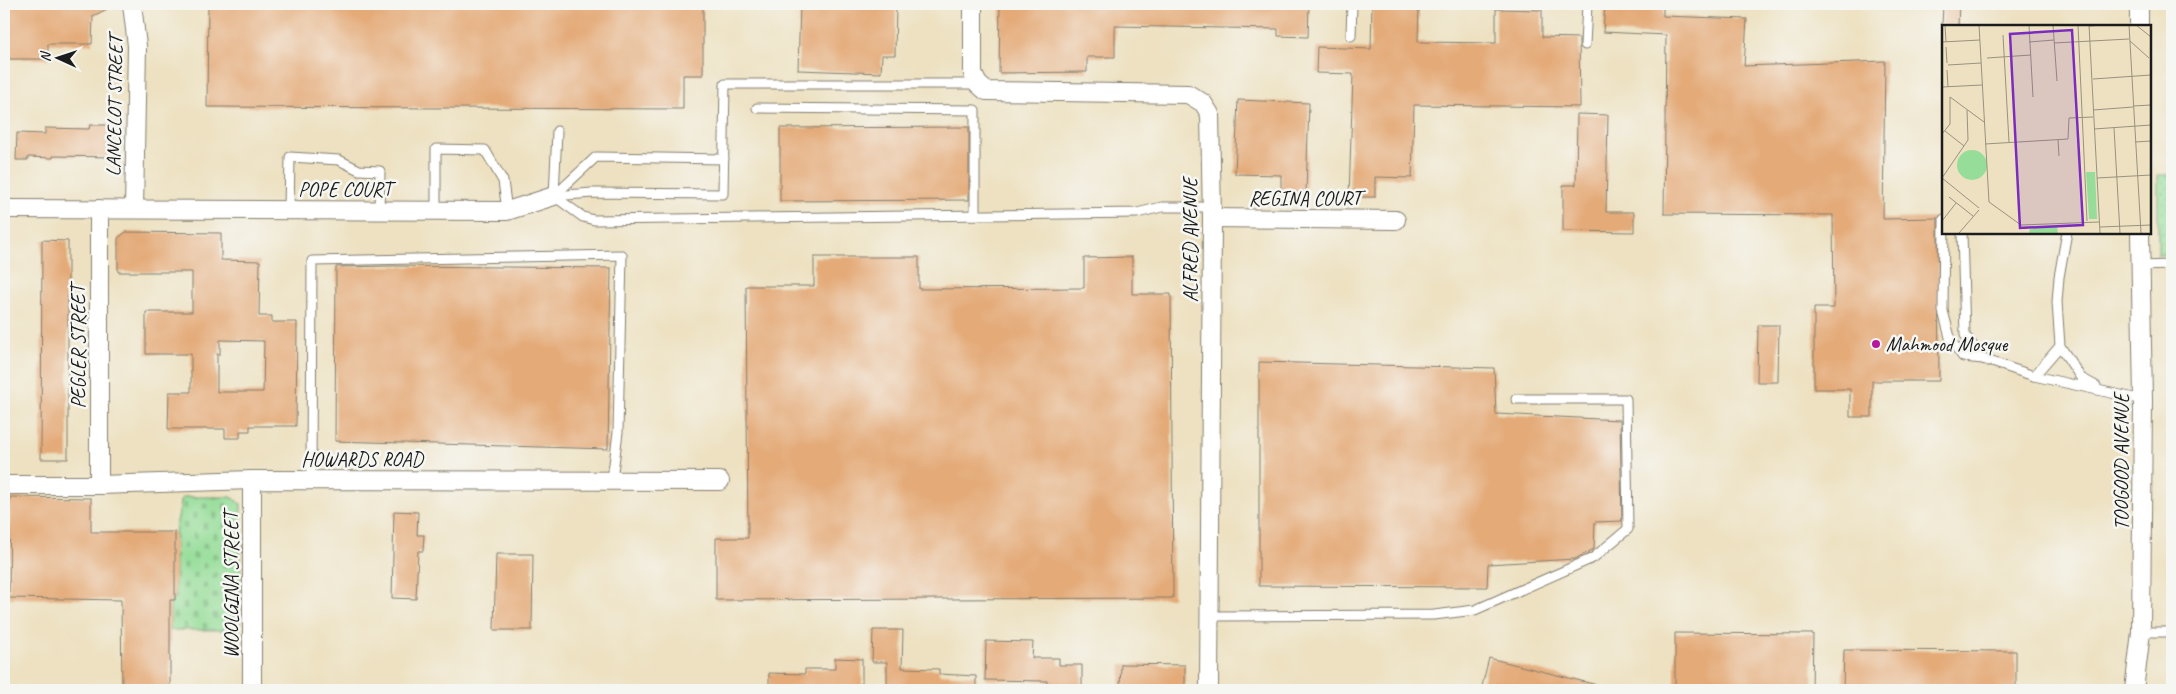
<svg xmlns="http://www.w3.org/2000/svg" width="2176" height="694" font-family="Caveat,sans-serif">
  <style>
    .grass { fill: url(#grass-dots); stroke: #587c5a }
    .cemetery { fill: url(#cemetery-stones); stroke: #587c5a }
    .building { fill: #e4aa78; fill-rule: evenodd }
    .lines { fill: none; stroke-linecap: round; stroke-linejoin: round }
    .service-casing { stroke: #847e6e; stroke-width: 11 }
    .minor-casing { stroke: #847e6e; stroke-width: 20 }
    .service { stroke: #fff; stroke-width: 9 }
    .minor { stroke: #fff; stroke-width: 18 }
    .poi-dot { fill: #b5179e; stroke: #f6f6f2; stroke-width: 2 }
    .labels { text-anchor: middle; stroke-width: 5; stroke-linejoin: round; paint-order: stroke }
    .street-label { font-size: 20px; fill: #1c1c1c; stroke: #f6f6f2 }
    .poi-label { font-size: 20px; fill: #1c1c1c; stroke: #f6f6f2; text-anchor: start }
    .inset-road { fill: none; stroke: #99927f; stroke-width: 1 }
    .view { fill: #7b2cbf; fill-opacity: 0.15; stroke: #7b2cbf; stroke-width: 2.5 }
    .inset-edge { fill: none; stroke: #1c1c1c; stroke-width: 2.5 }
  </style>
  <defs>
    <pattern id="grass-dots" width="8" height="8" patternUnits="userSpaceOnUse" patternTransform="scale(1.25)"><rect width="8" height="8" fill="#95dd98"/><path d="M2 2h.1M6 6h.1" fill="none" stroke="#80bd82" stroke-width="1.8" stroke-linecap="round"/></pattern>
    <pattern id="cemetery-stones" width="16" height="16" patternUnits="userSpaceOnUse" patternTransform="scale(1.25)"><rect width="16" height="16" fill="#95dd98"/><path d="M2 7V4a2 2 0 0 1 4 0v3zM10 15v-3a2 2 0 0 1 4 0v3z" fill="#80bd82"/></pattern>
  </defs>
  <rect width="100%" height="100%" fill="#f6f6f2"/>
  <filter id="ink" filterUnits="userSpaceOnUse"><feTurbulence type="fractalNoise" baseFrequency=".02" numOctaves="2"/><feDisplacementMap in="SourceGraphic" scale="10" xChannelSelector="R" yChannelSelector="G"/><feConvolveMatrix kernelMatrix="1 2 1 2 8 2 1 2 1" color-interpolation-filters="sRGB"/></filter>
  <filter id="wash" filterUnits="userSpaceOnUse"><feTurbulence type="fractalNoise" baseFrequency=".0096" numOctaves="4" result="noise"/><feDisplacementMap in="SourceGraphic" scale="20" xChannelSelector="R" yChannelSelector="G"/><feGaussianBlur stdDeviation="1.12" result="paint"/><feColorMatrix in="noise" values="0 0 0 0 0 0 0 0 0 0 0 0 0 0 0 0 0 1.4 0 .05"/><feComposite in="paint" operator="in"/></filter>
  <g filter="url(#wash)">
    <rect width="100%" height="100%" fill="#ede1c1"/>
    <rect class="grass" x="2158" y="175" width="14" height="80"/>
    <polygon class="cemetery" points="182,497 231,497 241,504 240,630 170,630 170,600 175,600 175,532"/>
    <g id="blocks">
      <g class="building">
        <polygon points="4,4 117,4 93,16 92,44 48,44 48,59 4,59"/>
        <polygon points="208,4 703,4 703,75 683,75 683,109 207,107"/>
        <polygon points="800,4 896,4 895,55 882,55 881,73 798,70"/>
        <polygon points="1000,4 1309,4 1308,37 1278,36 1278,29 1115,26 1115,57 1087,57 1087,72 999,73"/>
        <polygon points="1372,4 1419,4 1418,42 1496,43 1496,9 1542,10 1542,37 1579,38 1580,107 1414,105 1412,178 1375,177 1375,197 1349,197 1353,74 1316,73 1317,47 1371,49"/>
        <polygon points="1605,4 1663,4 1663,16 1747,19 1744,66 1885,61 1883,219 1938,218 1939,381 1872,381 1872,417 1850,417 1850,389 1814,389 1814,308 1834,308 1833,215 1664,214 1666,35 1603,32"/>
        <polygon points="1943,4 1959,4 1958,26 1942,26"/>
        <polygon points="1238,100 1309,103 1306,193 1281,192 1281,175 1235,174"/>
        <polygon points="1577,114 1608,115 1606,212 1634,212 1634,232 1563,231 1563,185 1576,185"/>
        <polygon points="90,125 113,125 113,157 53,156 53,158 28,157 28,160 16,160 17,133 45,134 45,128 89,129"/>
        <polygon points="969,127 969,200 780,201 780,128"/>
        <path d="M126,232L221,233V260L260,261L259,316H272V322H297L296,426H250V431H240V438H225V429H168L169,392H191V354H146V312H192V272H118V238ZM220,340L264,341L263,392H217V354H220Z"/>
        <polygon points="42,240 68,241 68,459 41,459"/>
        <polygon points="814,257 919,257 919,289 1084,288 1084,258 1132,257 1132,294 1171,294 1173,598 716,600 716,538 748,538 746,286 814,286"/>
        <polygon points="393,266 611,268 608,449 335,441 336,267"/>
        <polygon points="1758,325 1779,325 1778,382 1757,382"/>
        <polygon points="1259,362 1494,368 1496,414 1620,420 1622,521 1595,522 1594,549 1575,559 1488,564 1487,587 1259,586"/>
        <polygon points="10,497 91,498 91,532 175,532 175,600 170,600 170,690 122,690 121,600 9,598"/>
        <polygon points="394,511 418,512 417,535 424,535 423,551 418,551 416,599 392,598"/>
        <polygon points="496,554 533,554 532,630 494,630"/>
        <polygon points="873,630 903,630 902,668 939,669 939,674 976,676 976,690 887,690 887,662 872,662"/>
        <polygon points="1675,633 1813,634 1812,690 1675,690"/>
        <polygon points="986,641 1033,642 1032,658 1059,658 1059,665 1082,665 1082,690 1047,690 1047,681 985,680"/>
        <polygon points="1844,650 2016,651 2016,690 1843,690"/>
        <polygon points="835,658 862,659 862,690 769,690 769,673 805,674 805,669 835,669"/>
        <polygon points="1489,658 1601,686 1601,690 1481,690"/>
        <polygon points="1121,664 1185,665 1185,690 1120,690"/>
      </g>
    </g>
  </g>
  <g filter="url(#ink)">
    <use href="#blocks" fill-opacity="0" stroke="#847e6e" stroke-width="1"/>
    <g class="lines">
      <g class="service-casing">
        <g id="service">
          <polyline points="1351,36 1352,4"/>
          <polyline points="1585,45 1587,4"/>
          <polyline points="757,108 975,110 975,215"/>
          <polyline points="554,196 583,217 594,220 1137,213 1162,207 1212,207"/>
          <polyline points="554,196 592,193 723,194 725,84 978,84"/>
          <polyline points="554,196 596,157 724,159"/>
          <polyline points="554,196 557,131"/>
          <polyline points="289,210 290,157 339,160 359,170 380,171 379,211"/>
          <polyline points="436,211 436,149 485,150 503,181 507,211"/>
          <polyline points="1944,219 1943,311 1951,341 1963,357 1983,359"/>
          <polyline points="1962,232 1965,335 1983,359 2034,376 2143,400"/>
          <polyline points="2067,232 2059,277 2057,302 2060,346 2081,378 2096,386"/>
          <polyline points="2140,266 2172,265"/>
          <polyline points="2034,376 2060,346"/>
          <polyline points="311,480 312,261 622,255 618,432 612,480"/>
          <polyline points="1210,616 1434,615 1475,610 1593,558 1628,529 1626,399 1516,399"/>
          <polyline points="2141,632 2172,632"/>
        </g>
      </g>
      <g class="minor-casing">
        <g id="minor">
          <polyline points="132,4 137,46 134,209"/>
          <polyline points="973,4 973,74 978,84 986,91 1188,94 1203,103 1210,114 1212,218 1209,690"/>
          <polyline points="2139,4 2139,26"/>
          <polyline points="4,209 507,211 554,196"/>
          <polyline points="99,209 99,485"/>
          <polyline points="1212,218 1396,220"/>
          <polyline points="4,485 99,485 252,480 720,481"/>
          <polyline points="252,690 252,480"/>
          <polyline points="2134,690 2141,632 2143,400 2140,232"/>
        </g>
      </g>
      <use href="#service" class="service"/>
      <use href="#minor" class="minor"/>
    </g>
  </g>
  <circle class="poi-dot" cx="1876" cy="344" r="5"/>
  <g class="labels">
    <g class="street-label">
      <text transform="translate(114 106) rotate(-89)" y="7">LANCELOT STREET</text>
      <text x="345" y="196">POPE COURT</text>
      <text x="1305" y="205">REGINA COURT</text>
      <text transform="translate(1190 240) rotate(-90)" y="7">ALFRED AVENUE</text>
      <text transform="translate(78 347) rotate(-90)" y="7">PEGLER STREET</text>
      <text x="362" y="466">HOWARDS ROAD</text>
      <text transform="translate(2121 462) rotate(-90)" y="7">TOOGOOD AVENUE</text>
      <text transform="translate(231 585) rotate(-90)" y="7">WOOLGINA STREET</text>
    </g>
    <g class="poi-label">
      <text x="1886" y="351">Mahmood Mosque</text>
    </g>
  </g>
  <g transform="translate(1942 25)">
    <rect width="209" height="209" fill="#ede1c1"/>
    <path d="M115,202L116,208H87L88,204Z" fill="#95dd98"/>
    <path d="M144,147H153L155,194H147Z" fill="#95dd98"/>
    <path d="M15 140a15 15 0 1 1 30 0a15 15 0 1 1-30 0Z" fill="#95dd98"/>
    <path class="inset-road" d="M37,0L47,177M87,0L91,72M111,0L115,56M136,0L145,196M147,0L158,208M187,0L199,208M194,0L209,12M3,1L4,17M147,1L164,0M61,10L67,117M188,16L207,33M0,17L38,15M87,17L112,15M112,18L187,14M4,22L5,38M45,33L89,30M6,40L39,38M5,45L6,62M151,54L209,50M0,62L40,60M191,81L209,80M25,85L26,115L0,153L37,183M151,85L191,82M172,103L178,208M152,104L209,100M3,106L22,121M0,109L8,99V72L42,97M116,115L117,131M193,117L209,116M43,119L126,114L127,93L151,92M155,153L209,150M7,172L31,191M47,177L79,200L157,197M0,196L14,178M158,202L209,200M17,208L37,185"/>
    <path class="view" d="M130,5L141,200L78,203L68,9Z"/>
    <rect width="209" height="209" class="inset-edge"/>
  </g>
  <rect width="2176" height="694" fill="none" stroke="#f6f6f2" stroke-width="20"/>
  <g transform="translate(58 58) rotate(273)" stroke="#f6f6f2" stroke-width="4" paint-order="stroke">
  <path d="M0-4L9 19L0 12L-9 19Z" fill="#1c1c1c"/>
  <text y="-8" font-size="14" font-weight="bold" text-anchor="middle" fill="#1c1c1c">N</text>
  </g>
</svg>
